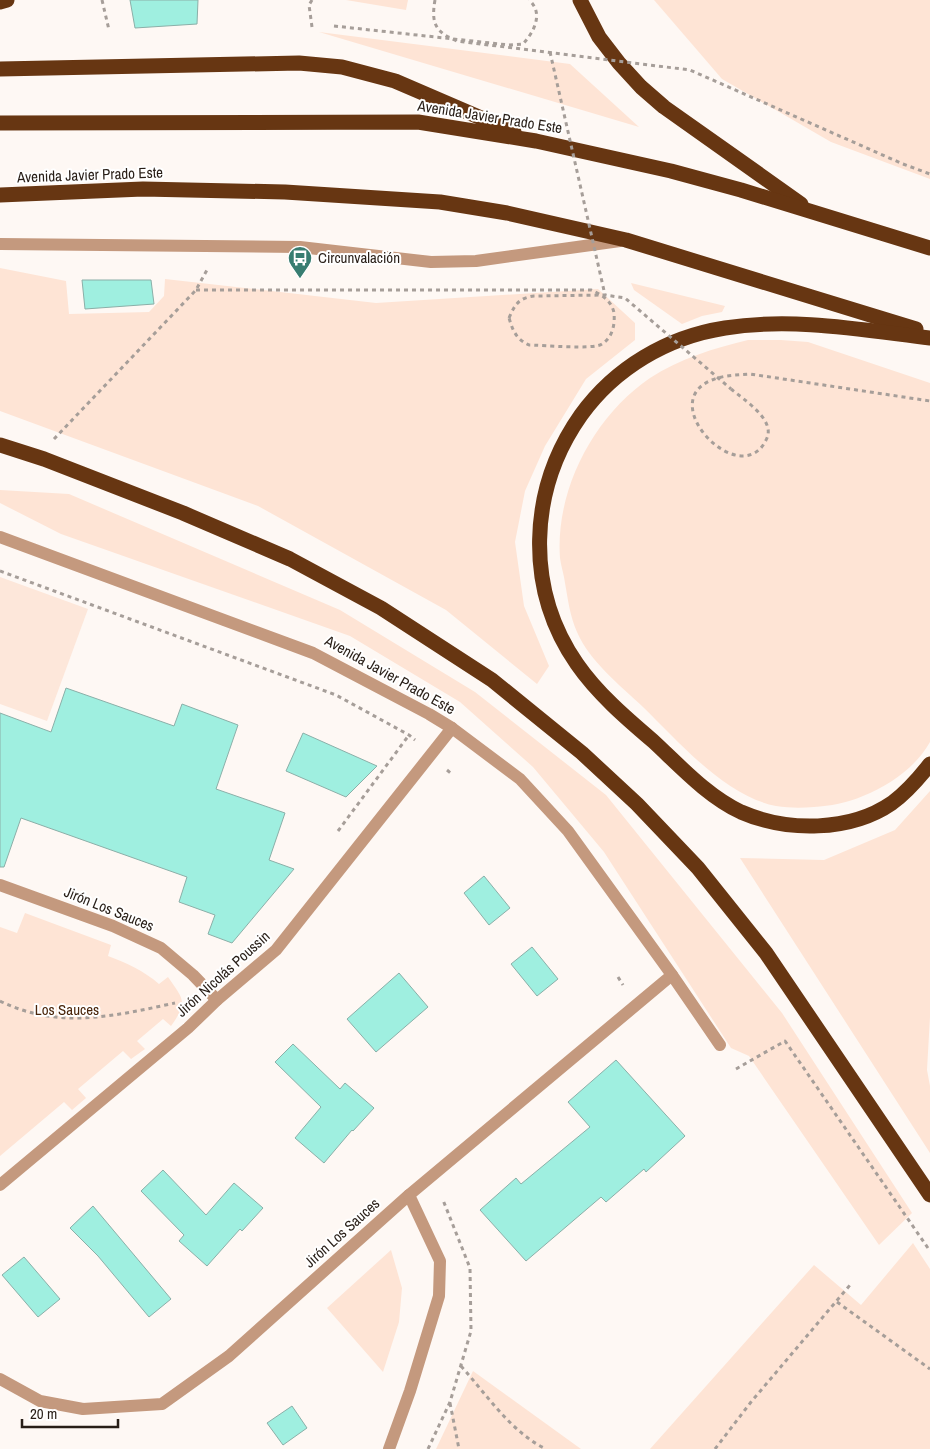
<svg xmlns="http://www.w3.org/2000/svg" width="930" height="1449" font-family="'Archivo Narrow',sans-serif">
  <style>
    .built { fill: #fde7da }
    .green { fill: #fee4d5 }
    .building { fill: #9fefe0; stroke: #8bafa8 }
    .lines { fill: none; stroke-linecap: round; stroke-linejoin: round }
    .path { stroke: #a69e99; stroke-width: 3; stroke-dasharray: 4 4; stroke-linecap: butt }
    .service { stroke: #c4997e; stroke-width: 12 }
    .minor { stroke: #c4997e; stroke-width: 12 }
    .tertiary { stroke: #c4997e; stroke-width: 12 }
    .motorway { stroke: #673612; stroke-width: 15 }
    .path-bridge { stroke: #a69e99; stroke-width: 3; stroke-dasharray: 4 4; stroke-linecap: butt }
    .labels { text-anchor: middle; stroke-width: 4; stroke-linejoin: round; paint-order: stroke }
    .street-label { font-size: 15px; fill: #281e17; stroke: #fff }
    .poi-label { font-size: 15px; fill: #281e17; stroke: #fff; text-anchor: start }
    .park-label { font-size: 15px; fill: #4a250a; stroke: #fff }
  </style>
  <rect width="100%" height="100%" fill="#fef8f4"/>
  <polygon class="built" points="0,577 88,609 47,721 0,704"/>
  <g class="green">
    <polygon points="346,0 408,0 406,10"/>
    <polygon points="654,0 930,0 930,179 831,142 722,79"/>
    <polygon points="319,32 570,64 639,127"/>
    <polygon points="0,268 66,281 69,314 149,312 164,296 165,279 376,303 598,289 635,323 635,340 586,379 545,446 525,491 515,542 524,606 549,666 537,684 446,610 258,506 0,411"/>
    <polygon points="631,283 725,306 722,312 702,316 682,324 634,290"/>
    <path d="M748,340H781L808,342L930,383V742C915,768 890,785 863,796C847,803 830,806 814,807C801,808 789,808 776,806C725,796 679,742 643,707C620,685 590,662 577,632C570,616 568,600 565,583C564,575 561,566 560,558C555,490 594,416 650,378C679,359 714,348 748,340Z"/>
    <polygon points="0,490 69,494 340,610 475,692 606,795 782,1013 912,1213 879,1245 749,1056 731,1048 604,852 533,767 460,702 350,636 61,534 0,503"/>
    <polygon points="930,791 930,1017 927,1070 930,1086 930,1153 740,858 824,860 895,830"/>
    <path d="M25,913L111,945L108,956C127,963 144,971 159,984L168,977C184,1000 188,1002 171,1026L163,1019L137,1041L145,1049L131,1059L123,1051L78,1089L86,1098L72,1110L64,1102L0,1156V927L17,933Z"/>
    <polygon points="913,1243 930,1269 930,1449 650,1449 814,1265 861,1305"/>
    <polygon points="391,1250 402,1288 399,1322 383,1372 327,1308"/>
    <polygon points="473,1371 581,1449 436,1449"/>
  </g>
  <g class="building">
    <polygon points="130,0 198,0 197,24 135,28"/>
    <polygon points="82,280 151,280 154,304 85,309"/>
    <polygon points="66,688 174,726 182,704 238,725 216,789 285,813 269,860 294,869 232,943 208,934 215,915 179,902 187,877 21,818 4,867 0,867 0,713 51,732"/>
    <polygon points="303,733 377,766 346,797 286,771"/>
    <polygon points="484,876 510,908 489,925 464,893"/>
    <polygon points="532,947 558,979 537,996 511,964"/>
    <polygon points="399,973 428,1007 376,1052 347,1019"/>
    <polygon points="293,1044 340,1089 345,1083 374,1108 353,1131 352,1130 324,1163 295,1138 321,1107 275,1062"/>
    <polygon points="616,1060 685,1136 646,1172 644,1169 606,1202 601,1197 526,1261 480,1210 516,1178 521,1184 590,1127 568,1102"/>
    <polygon points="163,1170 206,1215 234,1183 263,1208 242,1231 240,1229 207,1266 179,1241 184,1235 141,1191"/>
    <polygon points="93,1206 171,1299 149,1317 98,1256 70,1228"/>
    <polygon points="24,1257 60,1299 38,1317 2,1275"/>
    <polygon points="292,1406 307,1428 283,1445 267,1423"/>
  </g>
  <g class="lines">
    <g class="path">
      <polyline points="102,0 109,30"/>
      <polyline points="312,0 309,5 312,27"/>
      <path d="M334,26L509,45L523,44C534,32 544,13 529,0"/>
      <polyline points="903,164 930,174"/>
      <path d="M196,290H591C601,294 612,301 614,313C615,324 613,337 602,344C593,350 543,345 529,345C516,339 513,331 509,318"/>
      <path d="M731,389C743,399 775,419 767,438C743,494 653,403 712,380C724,375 737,375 750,374L930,401"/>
      <polyline points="54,439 196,290 207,270"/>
      <polyline points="0,571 336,695 409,735 415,740"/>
      <polyline points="447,770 453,775"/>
      <polyline points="338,831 409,735"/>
      <polyline points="618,977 623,985"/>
      <path d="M0,1001C59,1030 114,1016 175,1003"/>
      <polyline points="736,1069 785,1041 930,1251"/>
      <polyline points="837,1302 930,1369"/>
      <path d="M461,1366C486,1394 512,1433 546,1449"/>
      <polyline points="450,1403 459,1449"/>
      <polyline points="428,1449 450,1402 471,1331 470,1268 443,1200 444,1199"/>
      <polyline points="715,1449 751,1402 850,1285"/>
    </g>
    <polyline class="service" points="0,244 300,247 431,262 476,261 620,241"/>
    <g class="minor">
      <polyline points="0,885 113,926 161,948 193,975 217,1000"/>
      <polyline points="672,975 720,1045"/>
      <polyline points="0,1185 188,1028 217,1000 276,950 452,728"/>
      <polyline points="0,1379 40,1401 83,1409 162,1404 229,1356 409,1195"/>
    </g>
    <polyline class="tertiary" points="0,537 313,653 429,714 452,728 520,779 568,831 672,975 409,1195 440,1261 439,1296 410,1391 389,1449"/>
    <g class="motorway">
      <polyline points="580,0 599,37 619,63 641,87 664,107 801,204"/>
      <polyline points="0,2 7,0"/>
      <polyline points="0,69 299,63 342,67 395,81 514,132"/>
      <polyline points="0,123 418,122 536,141 671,171 741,190 930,248"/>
      <polyline points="0,195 143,189 285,192 440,202 507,213 626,240 916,329"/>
      <path d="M930,338C863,330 793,317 725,328C667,337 615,368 581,415C528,490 525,589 577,664C597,693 626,718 653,741C680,766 707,796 741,812C787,832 850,832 892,803C907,792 919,778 930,764"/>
      <polyline points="0,445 44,459 183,513 290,559 381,608 492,680 582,753 637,804 698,868 766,953 930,1195"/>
    </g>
    <g class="path-bridge">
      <path d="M435,0C431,23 435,32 457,41L690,70L903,164"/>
      <polyline points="550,52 605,295"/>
      <path d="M509,318C515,304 519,298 534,296L605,295L625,298L731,389"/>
    </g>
  </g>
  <defs>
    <g id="bus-pin" transform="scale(1.25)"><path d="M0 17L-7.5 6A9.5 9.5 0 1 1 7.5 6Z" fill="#387d71" stroke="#fff"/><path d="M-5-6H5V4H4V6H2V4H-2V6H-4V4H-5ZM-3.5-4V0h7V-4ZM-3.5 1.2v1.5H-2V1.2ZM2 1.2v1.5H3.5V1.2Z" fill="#fff"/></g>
  </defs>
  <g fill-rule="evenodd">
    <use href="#bus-pin" x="300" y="258"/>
  </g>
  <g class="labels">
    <g class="street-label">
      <text transform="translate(490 117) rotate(9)" y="5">Avenida Javier Prado Este</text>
      <text transform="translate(90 175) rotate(-2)" y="5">Avenida Javier Prado Este</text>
      <text transform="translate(390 675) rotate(29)" y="5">Avenida Javier Prado Este</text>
      <text transform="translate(109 909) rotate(22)" y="5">Jirón Los Sauces</text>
      <text transform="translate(223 974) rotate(-42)" y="5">Jirón Nicolás Poussin</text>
      <text transform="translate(342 1233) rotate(-42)" y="5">Jirón Los Sauces</text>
    </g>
    <g class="poi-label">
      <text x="318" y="263">Circunvalación</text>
    </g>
    <g class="park-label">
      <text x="67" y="1015">Los Sauces</text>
    </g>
  </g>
  <path d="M22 1419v8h96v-8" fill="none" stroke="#281e17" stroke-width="2.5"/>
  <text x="30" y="1419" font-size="15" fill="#281e17" stroke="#ffffff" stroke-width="4" paint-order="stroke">20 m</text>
</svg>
